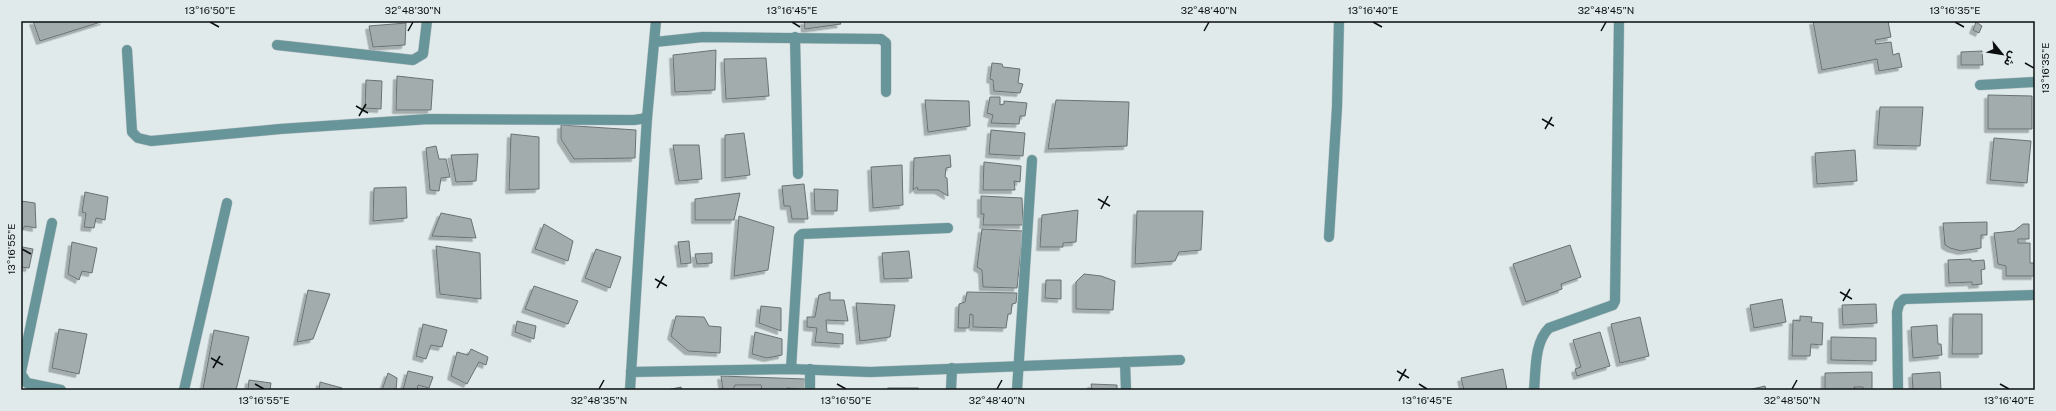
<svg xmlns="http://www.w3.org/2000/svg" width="2056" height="411" font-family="'Public Sans','Noto Sans Arabic',sans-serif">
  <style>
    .building { fill: #a3acad; stroke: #697273; filter: url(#shadow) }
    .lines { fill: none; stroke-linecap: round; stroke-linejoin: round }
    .minor-casing { stroke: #bec7c8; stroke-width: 11 }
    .minor { stroke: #67959a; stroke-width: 10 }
    .ticks { fill: none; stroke: #0a0e0e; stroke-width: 1.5 }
    .neatline { fill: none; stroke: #0a0e0e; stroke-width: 1.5 }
    .ticks-label { font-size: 10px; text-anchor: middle; fill: #0a0e0e }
  </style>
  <defs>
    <filter id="shadow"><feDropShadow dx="-3.5" dy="3.5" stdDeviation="0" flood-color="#0004"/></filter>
  </defs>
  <rect width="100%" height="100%" fill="#e0eaeb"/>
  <g class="building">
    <polygon points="33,21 104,21 40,41"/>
    <polygon points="804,21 839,21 841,24 805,29"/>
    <polygon points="1813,21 1888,21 1891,37 1875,40 1876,44 1891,42 1893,55 1899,53 1902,67 1879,71 1877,59 1822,70"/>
    <polygon points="1976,22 1982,26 1979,33 1973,30"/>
    <polygon points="406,23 405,45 373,47 369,26"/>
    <polygon points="716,50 715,90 675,92 673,55"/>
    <polygon points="1982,51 1983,65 1961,65 1961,52"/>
    <polygon points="766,58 769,96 726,99 724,59"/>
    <polygon points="992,63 1002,64 1003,67 1020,69 1018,83 1023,84 1020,93 994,91 993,80 990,79"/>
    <polygon points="397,76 433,80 431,110 396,110"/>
    <polygon points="366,80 382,81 381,109 365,108"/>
    <polygon points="1988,95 2032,96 2032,129 1988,129"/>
    <polygon points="990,97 1000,97 1000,105 1004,104 1004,101 1027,103 1025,116 1020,116 1019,124 991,123 993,115 987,113"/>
    <polygon points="925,100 969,101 970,126 928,132"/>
    <polygon points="1056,100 1129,102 1127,146 1048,149"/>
    <polygon points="1880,107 1923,107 1920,146 1877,145"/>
    <polygon points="561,125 636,130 635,158 574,159 561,139"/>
    <polygon points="991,130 1025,133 1023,156 989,154"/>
    <polygon points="744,133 750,175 725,178 725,135"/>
    <polygon points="511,134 539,137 539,189 509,190"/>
    <polygon points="1994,138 2031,141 2027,183 1990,180"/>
    <polygon points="673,145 699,145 702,179 679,181"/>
    <polygon points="436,146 439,159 446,159 450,177 441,178 439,191 430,190 426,148"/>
    <polygon points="1855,150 1857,181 1817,184 1815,153"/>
    <polygon points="478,154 476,181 456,182 451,155"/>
    <polygon points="950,155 951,167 946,168 945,177 947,178 948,196 938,190 918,190 917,187 913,190 914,158"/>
    <polygon points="984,162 1021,166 1020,182 1014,181 1015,190 983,190"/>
    <polygon points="902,165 903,205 873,208 871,167"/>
    <polygon points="804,184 808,219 792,219 790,206 784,206 782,186"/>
    <polygon points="406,187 407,218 373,221 374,188"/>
    <polygon points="814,189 838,190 837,211 815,211"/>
    <polygon points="85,192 108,197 105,220 96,218 94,228 84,227 86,213 82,212"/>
    <polygon points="740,193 734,220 695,220 695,199"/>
    <polygon points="981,196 1022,198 1023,225 983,225 984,214 981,214"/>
    <polygon points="21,201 35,203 36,228 25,226 21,232"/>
    <polygon points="1078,210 1076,242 1063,243 1063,247 1040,247 1042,215"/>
    <polygon points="1137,211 1203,211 1201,250 1179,252 1175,261 1135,264"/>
    <polygon points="441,213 471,219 476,238 432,236"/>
    <polygon points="739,216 774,227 768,270 734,276"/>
    <polygon points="1987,222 1987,235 1981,235 1981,248 1961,251 1950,248 1945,245 1943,223"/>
    <polygon points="544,224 573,241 568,261 535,249"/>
    <polygon points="2023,224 2029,224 2029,239 2018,239 2018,243 2030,243 2030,263 2035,263 2035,276 2006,276 2006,266 1998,264 1994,233 2014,231"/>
    <polygon points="982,229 1023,231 1017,288 983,287 982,270 977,267"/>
    <polygon points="689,241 691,263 681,264 678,242"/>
    <polygon points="72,242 97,248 92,273 82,271 79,280 68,274"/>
    <polygon points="21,245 22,247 33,249 29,268 21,267"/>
    <polygon points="1570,245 1581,277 1561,284 1562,289 1526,302 1513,264"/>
    <polygon points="436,246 480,253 481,299 440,294"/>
    <polygon points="596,249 621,257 610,288 585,278"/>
    <polygon points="909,251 912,278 884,279 882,253"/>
    <polygon points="712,253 712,263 697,264 695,254"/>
    <polygon points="1971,259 1971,261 1984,260 1985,269 1981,270 1982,284 1972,285 1972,282 1949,283 1948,260"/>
    <polygon points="1084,274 1101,276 1115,281 1113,310 1076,309 1076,282"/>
    <polygon points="1046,280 1061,280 1061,299 1045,298"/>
    <polygon points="534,286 578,301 568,324 525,309"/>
    <polygon points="308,290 330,294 313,339 297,342"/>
    <polygon points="830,292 830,300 844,300 848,321 826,320 827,332 843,334 843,344 815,342 817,328 807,327 807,317 815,317 819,295"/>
    <polygon points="967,292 1017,293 1016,303 1012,304 1011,314 1008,314 1006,328 973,327 973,315 970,314 969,328 958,328 959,304 965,302"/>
    <polygon points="1782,299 1786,322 1754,328 1750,305"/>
    <polygon points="856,303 895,305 890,337 860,341"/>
    <polygon points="1876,304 1877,323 1843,325 1842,305"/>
    <polygon points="761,306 781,308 781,331 759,323"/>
    <polygon points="1953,314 1982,314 1982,354 1952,354"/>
    <polygon points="676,316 704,317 709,326 721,327 720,353 688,351 671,336"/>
    <polygon points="1800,316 1812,317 1811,322 1823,323 1822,345 1811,344 1810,356 1792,356 1793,320 1800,321"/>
    <polygon points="1640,317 1649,356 1620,363 1611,324"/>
    <polygon points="517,321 536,326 534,339 515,332"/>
    <polygon points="423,324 447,330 442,347 431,345 426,359 416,356"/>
    <polygon points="1937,325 1938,344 1941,344 1942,355 1913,358 1911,327"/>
    <polygon points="59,329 87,334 79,374 52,368"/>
    <polygon points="214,330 249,337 236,390 203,389"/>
    <polygon points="755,332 782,339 782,355 767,358 752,354"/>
    <polygon points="1600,332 1610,366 1577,376 1575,369 1581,367 1573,340"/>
    <polygon points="1831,337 1876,338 1876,361 1831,360"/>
    <polygon points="471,349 488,357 486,365 479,362 467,384 451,376 457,352 468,355"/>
    <polygon points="1503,369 1507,390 1464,390 1461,378"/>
    <polygon points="408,371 433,377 429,388 418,385 417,390 403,390"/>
    <polygon points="1872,372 1872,390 1863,390 1863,387 1854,387 1855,390 1825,390 1825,373"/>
    <polygon points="1940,372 1941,390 1913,390 1912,374"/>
    <polygon points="388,373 397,378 396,390 382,390"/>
    <polygon points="721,376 805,379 806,390 787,388 787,390 762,390 761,385 735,385 733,390 723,390"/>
    <polygon points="249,380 271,383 270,390 248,390"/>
    <polygon points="320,382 342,388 341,390 319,390"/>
    <polygon points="1091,384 1117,385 1117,390 1092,390"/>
    <polygon points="1765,386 1766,390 1748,390"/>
    <polygon points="681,387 682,390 666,390 667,390"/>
    <rect x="888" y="388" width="30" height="2"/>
  </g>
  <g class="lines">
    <g class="minor-casing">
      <g id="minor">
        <polyline points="795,37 798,174"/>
        <polyline points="655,42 703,37 881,39 886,43 886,92"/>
        <polyline points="277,45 413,60 423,54 427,21"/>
        <polyline points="127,50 132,132 138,138 151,141 280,129 429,119 634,120 647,118"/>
        <polyline points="1980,85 2035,82"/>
        <polyline points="1329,237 1337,107 1339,21"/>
        <polyline points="1125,362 1126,390"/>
        <polyline points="791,369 799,237 802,234 948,228"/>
        <polyline points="21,372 52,223"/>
        <polyline points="631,372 791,369 870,372 1180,360"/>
        <polyline points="21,374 27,383 61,390"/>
        <polyline points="184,390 227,203"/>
        <polyline points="630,390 647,118 656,21"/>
        <polyline points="810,390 810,369"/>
        <polyline points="951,390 952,368"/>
        <polyline points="1017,390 1032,160"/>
        <path d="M1534,390C1536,370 1534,343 1549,328L1613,305L1615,301L1619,21"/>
        <polyline points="1898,390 1897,312 1899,304 1904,299 2035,295"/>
      </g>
    </g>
    <use href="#minor" class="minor"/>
  </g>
  <path class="ticks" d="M210,22L219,27M792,22L800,27M1373,22L1382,27M1955,22L1964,27M408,31L413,22M1204,31L1209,22M1601,31L1606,22M2025,63L2034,68M356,106L368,113M359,116L366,104M1542,119L1554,126M1545,129L1552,117M1098,199L1110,206M1101,209L1108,196M22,249L31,254M655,279L667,286M657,288L664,276M1840,292L1852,299M1843,301L1850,289M211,358L223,365M213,368L220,356M1397,371L1409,378M1399,381L1406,369M255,384L264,389M837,384L846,389M1419,384L1427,389M2000,384L2009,389M599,389L604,380M997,389L1002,380M1792,389L1797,380"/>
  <rect width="2056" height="411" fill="none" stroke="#e0eaeb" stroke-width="44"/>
  <g transform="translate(2002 54) rotate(120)" stroke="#e0eaeb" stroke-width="3" paint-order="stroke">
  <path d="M0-3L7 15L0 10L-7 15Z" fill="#0a0e0e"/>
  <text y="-6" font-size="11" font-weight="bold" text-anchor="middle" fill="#0a0e0e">ش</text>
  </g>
  <rect x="22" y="22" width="2012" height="367" class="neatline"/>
  <g class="ticks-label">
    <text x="210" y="14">13°16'50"E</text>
    <text x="413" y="14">32°48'30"N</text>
    <text x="792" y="14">13°16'45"E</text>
    <text x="1209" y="14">32°48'40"N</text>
    <text x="1373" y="14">13°16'40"E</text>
    <text x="1606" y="14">32°48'45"N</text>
    <text x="1955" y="14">13°16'35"E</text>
    <text transform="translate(2045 68) rotate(-90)" y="4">13°16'35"E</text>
    <text transform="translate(11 249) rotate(-90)" y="4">13°16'55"E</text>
    <text x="264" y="404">13°16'55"E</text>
    <text x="599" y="404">32°48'35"N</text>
    <text x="846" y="404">13°16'50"E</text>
    <text x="997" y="404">32°48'40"N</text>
    <text x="1427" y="404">13°16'45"E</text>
    <text x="1792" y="404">32°48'50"N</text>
    <text x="2009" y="404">13°16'40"E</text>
  </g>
</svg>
